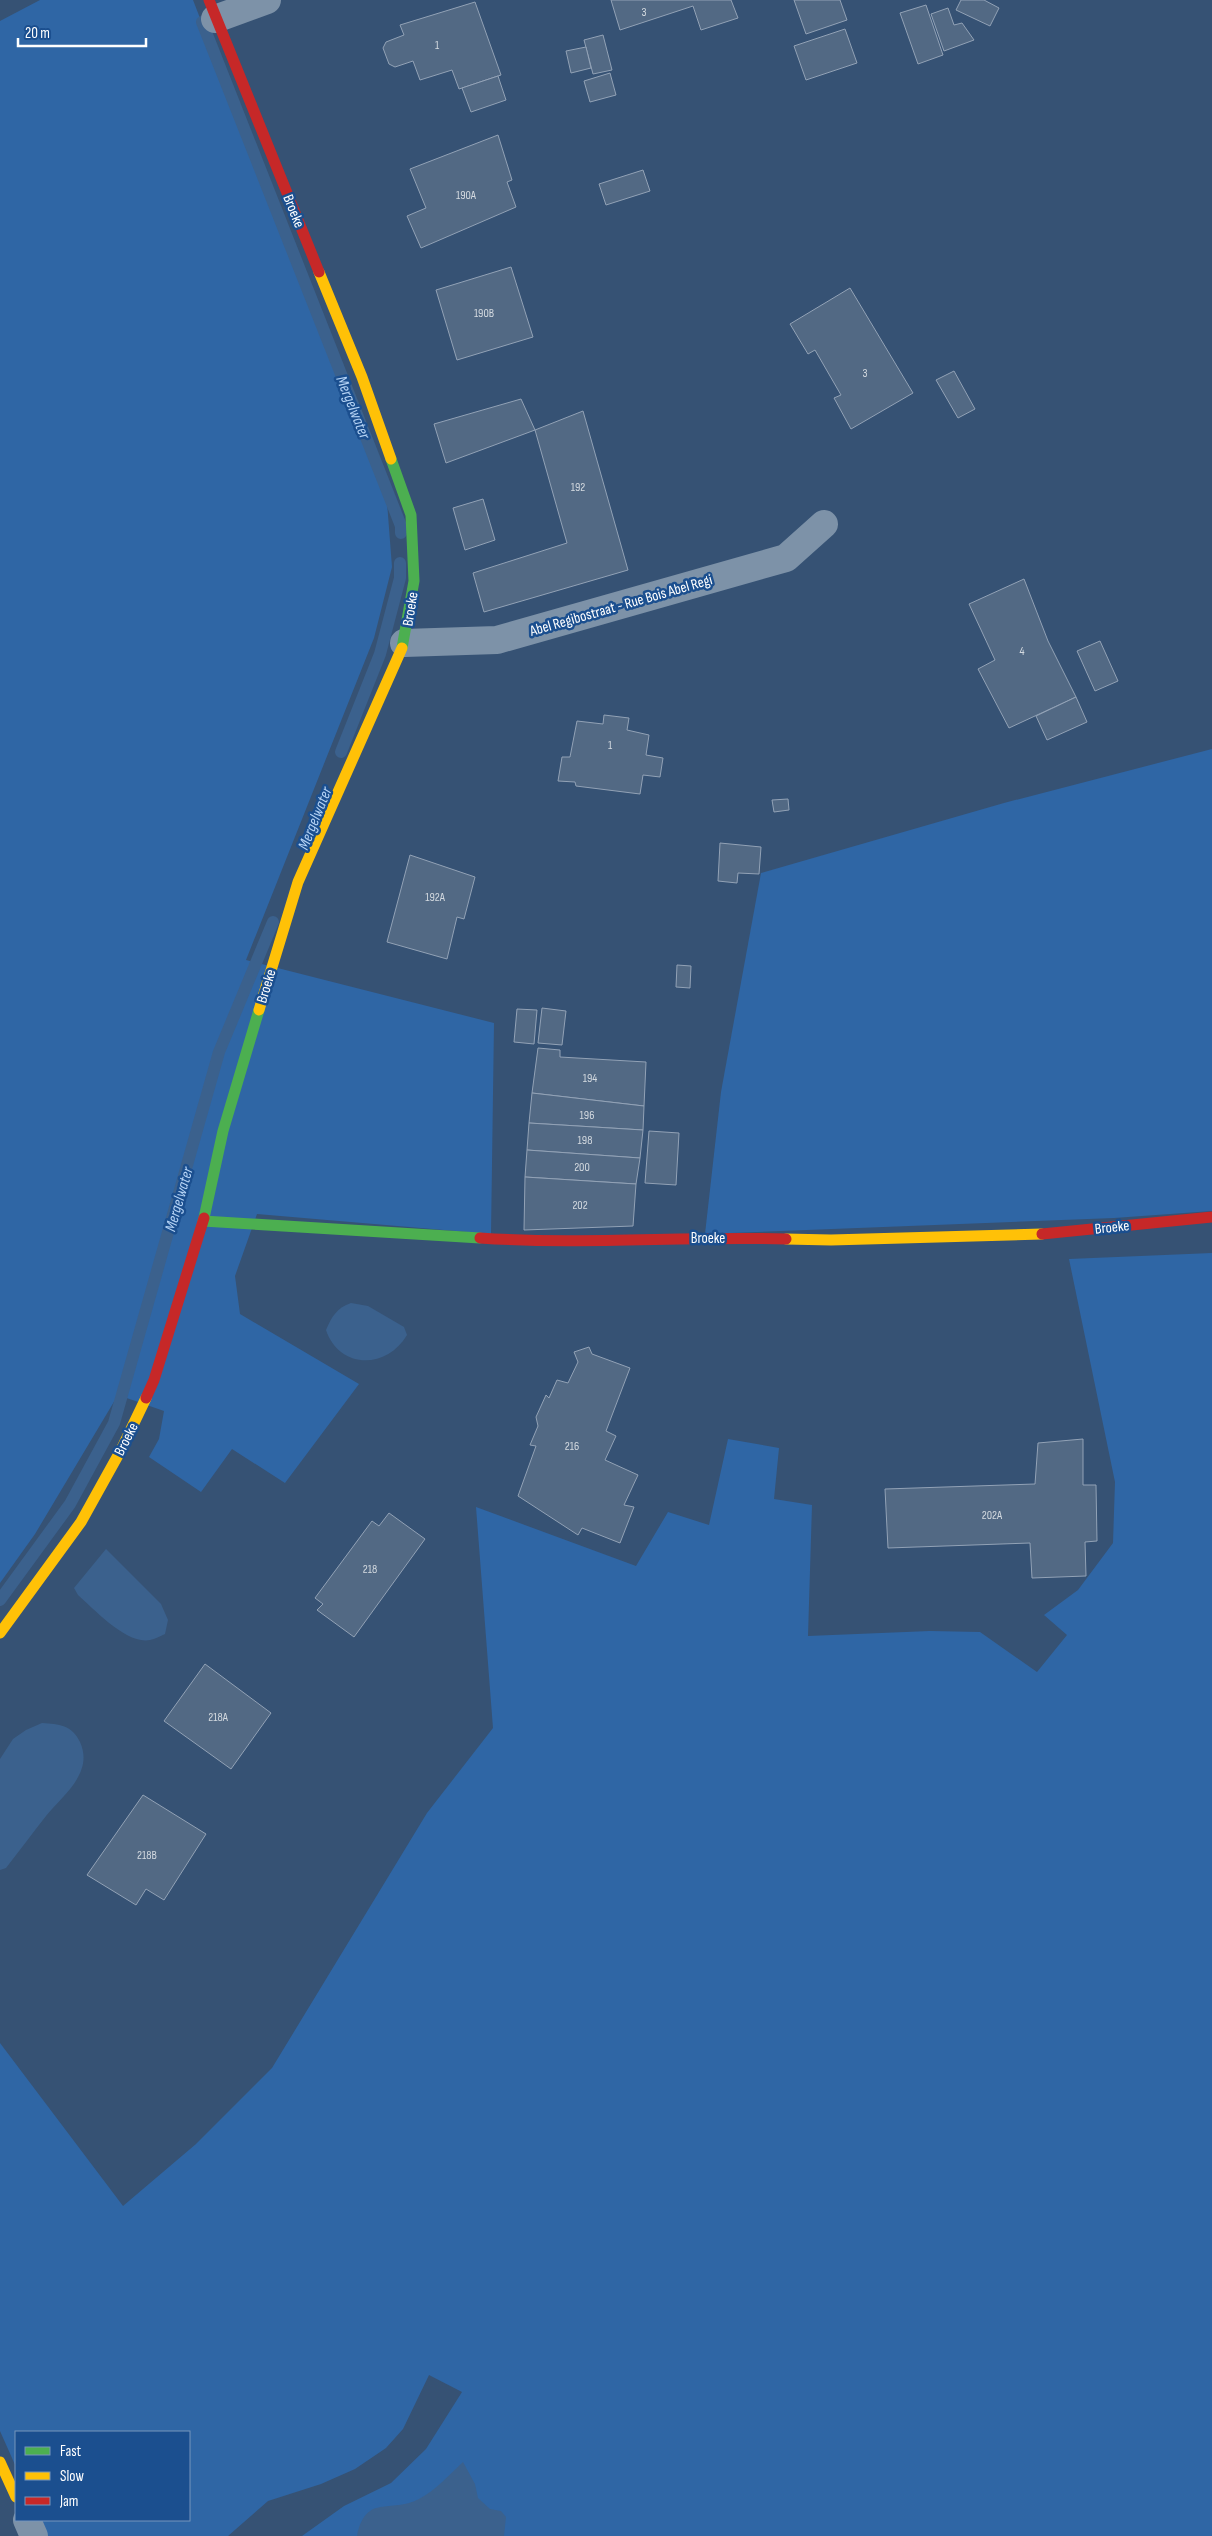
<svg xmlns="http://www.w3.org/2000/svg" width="1212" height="2536" font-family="'Sofia Sans Condensed',sans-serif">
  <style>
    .green { fill: #2f66a5 }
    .water { fill: #3b618d }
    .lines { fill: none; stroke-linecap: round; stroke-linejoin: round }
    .stream { stroke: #3b618d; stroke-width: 12 }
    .building { fill: #526984; stroke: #92a2b6 }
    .street { stroke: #7d92a8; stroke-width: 28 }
    .fast { stroke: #4caf50; stroke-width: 11 }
    .slow { stroke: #ffc107; stroke-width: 11 }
    .jam { stroke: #c62828; stroke-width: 11 }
    .labels { text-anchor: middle; stroke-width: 5; stroke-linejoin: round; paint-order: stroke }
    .number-label { font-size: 12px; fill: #d4dae0 }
    .street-label { font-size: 15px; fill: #fff; stroke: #1b4f8f }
    .water-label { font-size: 16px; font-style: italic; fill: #b5d3f5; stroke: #1b4f8f }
  </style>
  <rect width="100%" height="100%" fill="#365274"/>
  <g class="green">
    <polygon points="40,0 193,0 387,502 392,567 374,638 246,960 494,1023 491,1234 257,1214 235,1276 240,1314 359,1384 285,1483 232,1449 201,1492 149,1457 159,1439 164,1411 118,1395 35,1534 0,1583 0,21"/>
    <polygon points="1212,749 1212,1211 1114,1218 705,1234 721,1092 761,873 1004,803"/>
    <polygon points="1212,1253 1212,2536 302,2536 344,2506 391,2483 426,2449 462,2392 429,2375 403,2429 386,2448 355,2469 321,2484 268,2501 228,2536 46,2536 39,2520 189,2520 189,2432 16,2432 16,2467 0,2431 0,2043 123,2206 196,2144 272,2068 427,1813 493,1728 476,1507 636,1566 668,1512 709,1525 728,1439 779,1448 774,1499 812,1505 808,1636 930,1631 980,1632 1037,1672 1067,1635 1044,1615 1078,1590 1113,1543 1115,1482 1069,1259"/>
  </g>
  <g class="water">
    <path d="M351,1303L368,1306L404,1327L407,1335C386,1370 339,1369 326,1330C332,1316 337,1308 351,1303Z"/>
    <path d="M106,1549L161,1604L168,1620L165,1634C160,1636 155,1639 150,1640C127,1645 94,1609 78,1595L74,1588Z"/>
    <path d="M42,1723C59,1724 72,1725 80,1742C94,1773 63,1795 46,1816C32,1834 19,1851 6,1868L0,1870V1759L13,1739L26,1730Z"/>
    <path d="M463,2462L475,2484L478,2498L490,2509L501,2511L506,2517L504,2536H357C366,2493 390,2514 419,2499C435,2491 450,2474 463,2462Z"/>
  </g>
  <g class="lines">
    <g class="stream">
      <polyline points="202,22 401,526 401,533"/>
      <polyline points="341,752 380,654 400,578 400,563"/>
      <polyline points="0,1600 70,1504 114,1423 219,1052 273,922"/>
    </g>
  </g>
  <g class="building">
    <polygon points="611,0 731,0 738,18 701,30 693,6 620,30"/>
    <polygon points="794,0 840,0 847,20 806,34"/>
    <polygon points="961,0 984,0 999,8 990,26 956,10"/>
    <polygon points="475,2 501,75 459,89 452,70 420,80 413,61 395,67 389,64 383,48 386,42 404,35 400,25"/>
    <polygon points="926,5 943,55 918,64 900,13"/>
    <polygon points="948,8 954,25 962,23 974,40 944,51 931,14"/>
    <polygon points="845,29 857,63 806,80 794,46"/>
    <polygon points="603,35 612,70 593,74 584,40"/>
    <polygon points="586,47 591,68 571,73 566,51"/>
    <polygon points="610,73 616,95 590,102 584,81"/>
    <polygon points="498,76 506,100 471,112 462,88"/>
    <polygon points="498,135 512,180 507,182 516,207 421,248 407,216 426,208 410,169"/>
    <polygon points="643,170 650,191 606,205 599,184"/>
    <polygon points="511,267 533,337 457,360 436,290"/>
    <polygon points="850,288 913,393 851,429 834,398 841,395 815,350 808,354 790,324"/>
    <polygon points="954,371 975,409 958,418 936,380"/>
    <polygon points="521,399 535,430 446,463 434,424"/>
    <polygon points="583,411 628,570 484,612 473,573 567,543 535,430"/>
    <polygon points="483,499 495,540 465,550 453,508"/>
    <polygon points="1024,579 1048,641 1076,697 1009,728 978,669 995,660 969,604"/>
    <polygon points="1100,641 1118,681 1095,691 1077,651"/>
    <polygon points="1076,697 1087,722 1047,740 1036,716"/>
    <polygon points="604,715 629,718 627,730 649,735 646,755 663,758 660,777 643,775 640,794 576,786 575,782 558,781 562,757 570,757 577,721 603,724"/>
    <polygon points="788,799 789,810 774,812 772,800"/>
    <polygon points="720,843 761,847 759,874 738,873 737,883 718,881"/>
    <polygon points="410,855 475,877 464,919 457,917 447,959 387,942"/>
    <polygon points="677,965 691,966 690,988 676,987"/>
    <polygon points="542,1008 566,1011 562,1045 538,1043"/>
    <polygon points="517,1009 537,1010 534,1044 514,1042"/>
    <polygon points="538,1048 560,1050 560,1057 646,1062 644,1106 532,1093"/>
    <polygon points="532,1093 644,1106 643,1130 529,1123"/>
    <polygon points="529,1123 643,1130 640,1158 527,1150"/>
    <polygon points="649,1131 679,1133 676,1185 645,1183"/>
    <polygon points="527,1150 640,1158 636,1184 525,1177"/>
    <polygon points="525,1177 636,1184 633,1226 524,1230"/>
    <polygon points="589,1347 592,1354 630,1368 606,1431 616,1436 605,1460 638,1475 624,1505 634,1507 620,1543 582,1528 578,1535 518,1496 536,1446 530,1445 538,1426 536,1417 546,1395 549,1398 557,1380 568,1383 578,1362 574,1352"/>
    <polygon points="1083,1439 1083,1485 1096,1485 1097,1541 1085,1542 1086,1576 1032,1578 1030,1543 888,1548 885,1489 1035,1484 1038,1443"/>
    <polygon points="389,1513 425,1539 354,1637 317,1610 323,1604 315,1598 372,1521 379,1526"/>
    <polygon points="205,1664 271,1713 231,1769 164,1721"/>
    <polygon points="143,1795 206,1834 164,1900 146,1889 136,1905 87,1875"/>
  </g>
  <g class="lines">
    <g class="street">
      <polyline points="215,19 267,0"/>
      <polyline points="404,643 497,640 786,558 824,524"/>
      <polyline points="27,2520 34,2536"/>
    </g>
    <g class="fast">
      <polyline points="391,459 411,515 414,581 402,648"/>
      <polyline points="204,1218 223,1131 259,1010"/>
      <polyline points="203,1221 480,1238"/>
    </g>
    <g class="slow">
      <polyline points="319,272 362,377 391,459"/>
      <polyline points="259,1010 298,882 402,648"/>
      <polyline points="786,1239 831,1240 1042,1234"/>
      <polyline points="0,1633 81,1522 121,1450 146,1398"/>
      <polyline points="0,2462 16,2497"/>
    </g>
    <g class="jam">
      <polyline points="209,0 319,272"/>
      <polyline points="1042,1234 1212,1217"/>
      <path d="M480,1238C582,1245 684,1236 786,1239"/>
      <polyline points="146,1398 154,1380 204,1218"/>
    </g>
  </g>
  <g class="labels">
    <g class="number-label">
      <text x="644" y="16">3</text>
      <text x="437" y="49">1</text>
      <text x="466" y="199">190A</text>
      <text x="484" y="317">190B</text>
      <text x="865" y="377">3</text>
      <text x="578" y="491">192</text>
      <text x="1022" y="655">4</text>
      <text x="610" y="749">1</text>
      <text x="435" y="901">192A</text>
      <text x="590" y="1082">194</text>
      <text x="587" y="1119">196</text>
      <text x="585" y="1144">198</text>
      <text x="582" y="1171">200</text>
      <text x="580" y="1209">202</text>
      <text x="572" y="1450">216</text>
      <text x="992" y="1519">202A</text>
      <text x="370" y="1573">218</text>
      <text x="218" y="1721">218A</text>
      <text x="147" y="1859">218B</text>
    </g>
    <g class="street-label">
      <text transform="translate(294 211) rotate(68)" y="5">Broeke</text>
      <text transform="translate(621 605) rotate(-16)" y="5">Abel Regibostraat - Rue Bois Abel Regi</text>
      <text transform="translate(410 609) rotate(-81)" y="5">Broeke</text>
      <text transform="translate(266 986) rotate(-73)" y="5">Broeke</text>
      <text transform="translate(1112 1227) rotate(-6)" y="5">Broeke</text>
      <text x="708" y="1243">Broeke</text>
      <text transform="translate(126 1439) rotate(-63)" y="5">Broeke</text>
    </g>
    <g class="water-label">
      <text transform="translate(354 407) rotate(68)" y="6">Mergelwater</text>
      <text transform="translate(314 818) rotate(-68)" y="6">Mergelwater</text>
      <text transform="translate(178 1199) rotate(-74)" y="6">Mergelwater</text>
    </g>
  </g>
  <rect x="15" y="2431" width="175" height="90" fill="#1b4f8f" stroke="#7695bc"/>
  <rect x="25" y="2447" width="25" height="8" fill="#4caf50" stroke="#7695bc"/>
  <text x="60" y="2456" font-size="15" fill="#ffffff">Fast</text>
  <rect x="25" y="2472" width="25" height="8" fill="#ffc107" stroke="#7695bc"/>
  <text x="60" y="2481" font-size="15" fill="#ffffff">Slow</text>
  <rect x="25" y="2497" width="25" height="8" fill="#c62828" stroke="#7695bc"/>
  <text x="60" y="2506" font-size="15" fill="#ffffff">Jam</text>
  <path d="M18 38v8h128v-8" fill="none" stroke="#ffffff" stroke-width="2.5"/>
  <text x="25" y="38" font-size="15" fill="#ffffff" stroke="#1b4f8f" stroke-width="4" paint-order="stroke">20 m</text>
</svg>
